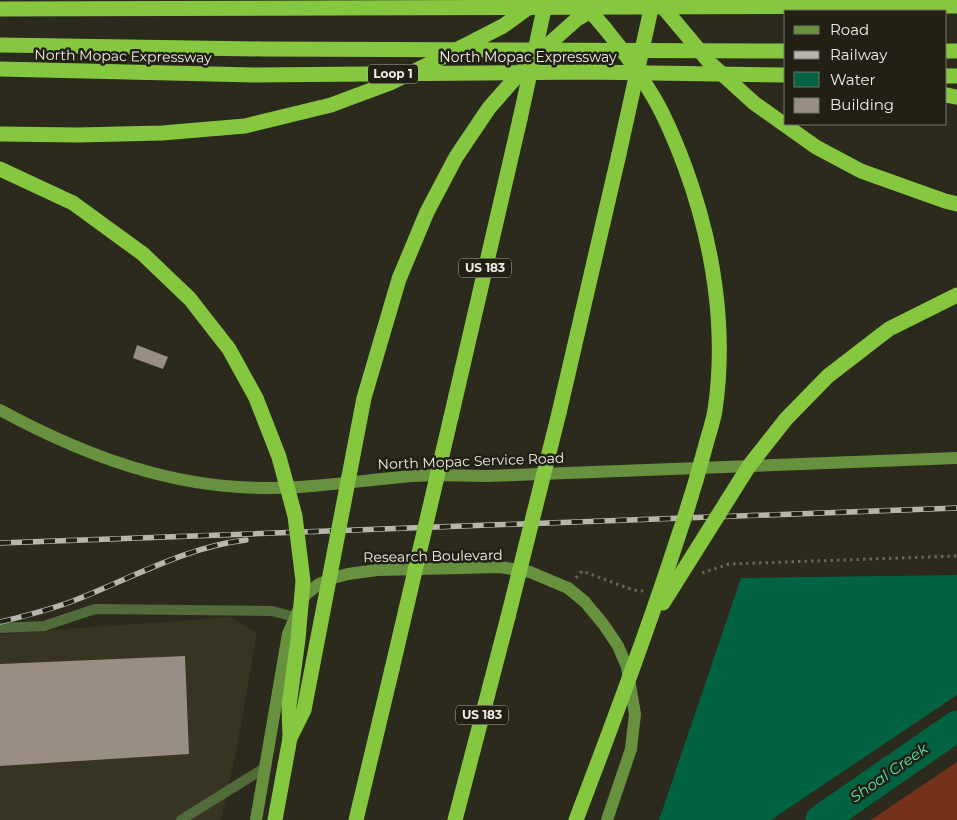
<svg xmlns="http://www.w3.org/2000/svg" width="957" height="820" font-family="Montserrat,sans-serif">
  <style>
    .built { fill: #373421 }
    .green { fill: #76331c }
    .water { fill: #026343 }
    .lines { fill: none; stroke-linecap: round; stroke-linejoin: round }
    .river { stroke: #026343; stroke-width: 31 }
    .building { fill: #998e83 }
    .path { stroke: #68675c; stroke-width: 3; stroke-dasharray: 2.5 4; stroke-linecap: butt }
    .service { stroke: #516c3a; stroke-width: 10 }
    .secondary { stroke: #67913f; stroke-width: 12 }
    .motorway { stroke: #85c840; stroke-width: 15 }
    .rail-casing { stroke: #b7b6ac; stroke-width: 5.5 }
    .rail { stroke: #222014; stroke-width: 4; stroke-dasharray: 11; stroke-linecap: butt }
    .motorway-bridge { stroke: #85c840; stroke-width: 15 }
    .labels { text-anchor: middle; stroke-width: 5; stroke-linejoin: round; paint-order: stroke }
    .shield { fill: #222014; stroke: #b1b0a6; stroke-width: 1 }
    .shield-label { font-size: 12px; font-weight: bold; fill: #eeede5 }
    .street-label { font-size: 14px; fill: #eeede5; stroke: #222014 }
    .water-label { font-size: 15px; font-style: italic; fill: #58e6ad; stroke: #222014 }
  </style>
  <rect width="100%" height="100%" fill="#2b2a1d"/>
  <polygon class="built" points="231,617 257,633 237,747 221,820 0,820 0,634"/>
  <polygon class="green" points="957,762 957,820 871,820"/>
  <polygon class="water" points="957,575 957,695 771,820 659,820 741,578"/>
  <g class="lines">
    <polyline class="river" points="821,820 957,726"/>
  </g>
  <g class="building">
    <polygon points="137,345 168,357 163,369 133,358"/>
    <polygon points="185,656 189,754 0,766 0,664"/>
  </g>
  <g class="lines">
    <g class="path">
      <polyline points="702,573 729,564 957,556"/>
      <polyline points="576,578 582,571 633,590 643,591"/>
    </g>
    <g class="service">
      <polyline points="0,628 44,626 95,609 272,611 295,617"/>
      <polyline points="181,820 266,767"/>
    </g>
    <g class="secondary">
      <path d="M0,410C74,450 154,482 239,487C297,491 355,481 413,476C437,474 463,476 488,476L957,458"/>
      <polyline points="256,820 288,634 305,595 319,584 333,578 348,574 377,570 500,567 530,572 568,588 585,602 604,625 618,646 627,667 635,714 631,749 607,820"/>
    </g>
    <g class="motorway">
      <polyline points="0,9 957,6"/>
      <polyline points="0,45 263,49 786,51"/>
      <polyline points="946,51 957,51"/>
      <polyline points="0,69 254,75 589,72 786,75"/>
      <polyline points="946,76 957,76"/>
      <polyline points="946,95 957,97"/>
      <polyline points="559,413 619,154"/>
      <polyline points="451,417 520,119"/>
      <polyline points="275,820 290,738"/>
      <polyline points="356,820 392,669"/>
      <polyline points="455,820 508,617"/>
    </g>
    <g class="rail-casing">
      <g id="rail">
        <polyline points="0,543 957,508"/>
        <path d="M0,622C25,616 49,610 73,601C130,579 185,547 246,540"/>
      </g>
    </g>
    <use href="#rail" class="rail"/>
    <g class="motorway-bridge">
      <polyline points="657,0 710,63 754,103 816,147 861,171 945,201 957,204"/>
      <polyline points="520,119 546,0"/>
      <polyline points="0,134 78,135 162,133 245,126 331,105 390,83 431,63 503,26 539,0"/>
      <polyline points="619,154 653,0"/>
      <polyline points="0,169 73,203 143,254 190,299 229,349 256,398 279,457 295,516 303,581 298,639 289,706 290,736"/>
      <polyline points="663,603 749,466 786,419 828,376 889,329 957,295"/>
      <polyline points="508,617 559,413"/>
      <polyline points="392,669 451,417"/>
      <polyline points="290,738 304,710 364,398 399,279 427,212 456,157 489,108 532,59 577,19 610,0"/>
      <path d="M576,820C612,726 647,633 678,537C688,508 697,478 705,448C708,436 713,423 715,410C727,328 713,243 685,167C676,143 667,120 654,98C633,62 608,30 580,0"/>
    </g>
  </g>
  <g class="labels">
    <g class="shield">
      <rect x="368" y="64.5" width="50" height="19" rx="4"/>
      <rect x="459" y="258.5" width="52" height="19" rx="4"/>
      <rect x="456" y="705.5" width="52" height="19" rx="4"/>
    </g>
    <g class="shield-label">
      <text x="393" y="78">Loop 1</text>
      <text x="485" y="272">US 183</text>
      <text x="482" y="719">US 183</text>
    </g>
    <g class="street-label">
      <text transform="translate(123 56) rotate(1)" y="5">North Mopac Expressway</text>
      <text x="528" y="62">North Mopac Expressway</text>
      <text transform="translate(471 461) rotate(-2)" y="5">North Mopac Service Road</text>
      <text transform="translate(433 556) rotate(-1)" y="5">Research Boulevard</text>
    </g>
    <g class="water-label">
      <text transform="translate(889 773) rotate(-35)" y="5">Shoal Creek</text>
    </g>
  </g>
  <rect x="784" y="10" width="162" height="115" fill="#222014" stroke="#747268"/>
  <rect x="794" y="26" width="25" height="8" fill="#67913f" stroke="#747268"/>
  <text x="830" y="35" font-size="15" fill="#eeede5">Road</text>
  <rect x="794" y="51" width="25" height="8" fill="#b7b6ac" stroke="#747268"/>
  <text x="830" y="60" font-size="15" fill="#eeede5">Railway</text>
  <rect x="794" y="72" width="25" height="15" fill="#026343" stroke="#747268"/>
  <text x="830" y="85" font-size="15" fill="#eeede5">Water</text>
  <rect x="794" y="98" width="25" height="15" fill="#998e83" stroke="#747268"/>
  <text x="830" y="110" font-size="15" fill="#eeede5">Building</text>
</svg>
